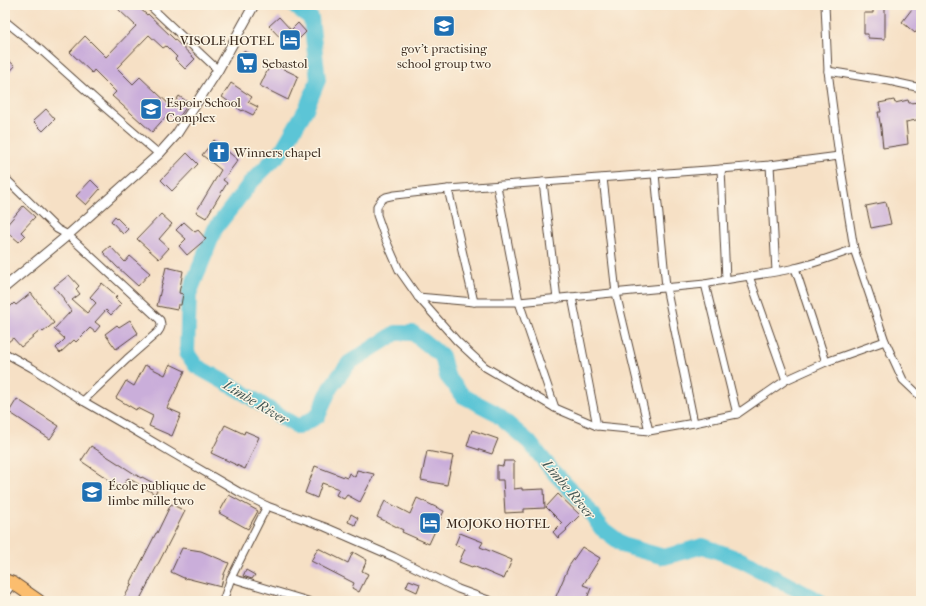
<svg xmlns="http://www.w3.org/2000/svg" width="926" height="606" font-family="'IM FELL French Canon',serif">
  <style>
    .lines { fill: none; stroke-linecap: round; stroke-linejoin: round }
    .river { stroke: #5bc5d6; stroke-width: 16 }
    .building { fill: #caaeda }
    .minor-casing { stroke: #574537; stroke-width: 9 }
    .tertiary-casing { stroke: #574537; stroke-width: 11 }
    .trunk-casing { stroke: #574537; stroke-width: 14 }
    .minor { stroke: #fff; stroke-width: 7 }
    .tertiary { stroke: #fff; stroke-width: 9 }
    .trunk { stroke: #fbbd6e; stroke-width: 12 }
    .labels { text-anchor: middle; stroke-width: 3; stroke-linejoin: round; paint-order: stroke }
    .poi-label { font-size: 13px; fill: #3b2a1e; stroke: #fcf5e5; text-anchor: start }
    .water-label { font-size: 14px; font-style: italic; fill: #455855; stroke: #fcf5e5 }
  </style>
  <rect width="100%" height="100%" fill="#fcf5e5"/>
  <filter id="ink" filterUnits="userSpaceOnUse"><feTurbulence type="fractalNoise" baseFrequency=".025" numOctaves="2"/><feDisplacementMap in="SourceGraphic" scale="8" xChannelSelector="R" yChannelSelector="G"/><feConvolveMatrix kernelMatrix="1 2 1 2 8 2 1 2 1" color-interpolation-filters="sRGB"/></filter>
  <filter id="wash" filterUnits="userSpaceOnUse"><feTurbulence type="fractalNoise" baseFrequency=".012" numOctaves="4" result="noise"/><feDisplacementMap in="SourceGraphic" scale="16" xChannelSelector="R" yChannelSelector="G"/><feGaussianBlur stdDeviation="0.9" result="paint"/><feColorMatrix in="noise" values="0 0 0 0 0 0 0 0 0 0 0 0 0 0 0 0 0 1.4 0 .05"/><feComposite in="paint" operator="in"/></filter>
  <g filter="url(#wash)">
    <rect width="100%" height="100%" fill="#f6e0c5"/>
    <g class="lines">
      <polyline class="river" points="293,5 311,18 318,80 306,109 281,152 251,182 215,229 189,294 187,353 196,366 244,393 275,413 298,427 318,416 330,388 349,363 396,333 413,333 442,356 447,376 463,396 494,412 529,442 555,474 584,503 601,528 625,546 664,557 703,546 741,560 819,601"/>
    </g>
    <g id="blocks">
      <g class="building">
        <polygon points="122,5 136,5 147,15 148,14 195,59 185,69 175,59 177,57 166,46 163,48 149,35 117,68 133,84 140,77 172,107 179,96 189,103 177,120 168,114 152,132 112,96 116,92 94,70 92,73 70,52 85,36 106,57 136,26 118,9"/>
        <polygon points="915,5 921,5 921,26 915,33 902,22"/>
        <polygon points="873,8 885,8 885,39 868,38 868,34 864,34 864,13 873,13"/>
        <polygon points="279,17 291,30 298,23 306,32 290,48 269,26"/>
        <polygon points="243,51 256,57 249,73 236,67"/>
        <polygon points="5,57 15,66 5,77"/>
        <polygon points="271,63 298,76 288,100 260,86"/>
        <polygon points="231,83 252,97 248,102 258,107 253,115 243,110 242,111 222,97"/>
        <polygon points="894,100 895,103 908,100 909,103 921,102 921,119 906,122 908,144 883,148 881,128 878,112 881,112 879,103"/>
        <polygon points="46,109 55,119 43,131 33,121"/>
        <polygon points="214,140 238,160 223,180 227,183 206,218 196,212 221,170 202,155"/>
        <polygon points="187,153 198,164 172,191 161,180"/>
        <polygon points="91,180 100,189 86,205 76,196"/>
        <polygon points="886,202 891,224 871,228 866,206"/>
        <polygon points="23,206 35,217 21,232 25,236 19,242 5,230 5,227"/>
        <polygon points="161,214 172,224 159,239 169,248 159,259 137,239"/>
        <polygon points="115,216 128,229 123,234 111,221"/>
        <polygon points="184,222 195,232 198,230 206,239 187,255 179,246 186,239 176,230"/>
        <polygon points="110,246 125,262 130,256 150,273 138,286 116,266 103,252"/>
        <polygon points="166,267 183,271 179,293 183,294 181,305 178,305 177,310 157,306"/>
        <polygon points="69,275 79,286 76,289 80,294 72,300 87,313 96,303 90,297 102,283 117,296 115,298 121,304 111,315 106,310 95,322 100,326 95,332 90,328 76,342 74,340 60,353 56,348 65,339 54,329 71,311 63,300 64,299 54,287"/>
        <polygon points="31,293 54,323 43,332 41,330 21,347 13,338 8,342 5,338 5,312 14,303 16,305"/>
        <polygon points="130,320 138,333 116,349 105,334 117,325 119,327"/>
        <polygon points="170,364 185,371 167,408 181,414 172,436 149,426 153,416 137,408 136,410 116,398 126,381 134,386 145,365 165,375"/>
        <polygon points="17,399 59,426 50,439 9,412"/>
        <polygon points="225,425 244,434 245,431 259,437 245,469 211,453"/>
        <polygon points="472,430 498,439 492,454 467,446"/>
        <polygon points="91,446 141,478 142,477 159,486 155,494 128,478 121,488 81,461"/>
        <polygon points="427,451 453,456 447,485 421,480"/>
        <polygon points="504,461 514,461 514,489 522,488 522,490 544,489 545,508 524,509 524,512 505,513 503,480 497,480 497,465 503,466"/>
        <polygon points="315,466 347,478 349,473 355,477 357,470 374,474 372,479 360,502 347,495 344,499 336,495 339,489 322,483 317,498 305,493"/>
        <polygon points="558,494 580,515 566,529 567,530 558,538 553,532 562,523 546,507"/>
        <polygon points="229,495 258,511 248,529 219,513"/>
        <polygon points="417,498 444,511 429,544 402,532 403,530 377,517 385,501 410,514"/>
        <polygon points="171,504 185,511 174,533 139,601 122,601 132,584 130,584 156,533 157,533"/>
        <polygon points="351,514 358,518 355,525 348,522"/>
        <polygon points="460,533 483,542 480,547 512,560 504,579 473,566 472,567 459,562 465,549 455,545"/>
        <polygon points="582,547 600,558 583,585 591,588 586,601 554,601 569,566"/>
        <polygon points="182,548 201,551 229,563 224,574 221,587 186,578 186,579 171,572"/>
        <polygon points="318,548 348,563 353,552 367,560 362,571 368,574 359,592 352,588 354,583 311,561"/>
        <polygon points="246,570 255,575 252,579 243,576"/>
        <polygon points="409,580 420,584 417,592 406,587"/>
      </g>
    </g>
  </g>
  <g filter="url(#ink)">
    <use href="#blocks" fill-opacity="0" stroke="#574537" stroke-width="1"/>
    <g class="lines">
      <g class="minor-casing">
        <g id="minor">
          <polyline points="149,5 218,70"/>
          <polyline points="825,5 828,71 839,156 854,249 885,341 903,380 921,397"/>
          <polyline points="5,21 42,51 102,105 159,154"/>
          <polyline points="828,71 889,81 921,88"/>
          <polyline points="839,156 770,165 721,169 448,189 395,195 386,197 381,200 377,206 377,215 385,238 399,270 418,297 457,341 485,367 555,408 597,426 649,431 694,423 737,414 786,380 826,362 885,341"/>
          <polyline points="770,165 776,271"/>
          <polyline points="721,169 726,279"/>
          <polyline points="655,174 666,287 694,423"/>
          <path d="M5,178L57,229L68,235L160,320C162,326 161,328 158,332L127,359L83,401"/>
          <polyline points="603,178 616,293 649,431"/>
          <polyline points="543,182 557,299"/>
          <polyline points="497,186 519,302 555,408"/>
          <polyline points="448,189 474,302"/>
          <polyline points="795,268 826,362"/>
          <polyline points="749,276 786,380"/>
          <polyline points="705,284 737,414"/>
          <path d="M418,297L474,302H519L705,284C735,277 766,275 795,268C816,263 834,256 854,249"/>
          <polyline points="572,297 597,426"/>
          <polyline points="5,353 32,368 83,401 130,428 172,453 239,492 267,506 325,527 394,557 458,589 491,601"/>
          <polyline points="231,578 308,601"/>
          <polyline points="5,594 13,583"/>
          <polyline points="223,601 231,578 267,506"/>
        </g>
      </g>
      <g class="tertiary-casing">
        <polyline id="tertiary" points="5,287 68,235 159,154 176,135 218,70 254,5"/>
      </g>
      <g class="trunk-casing">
        <polyline id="trunk" points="5,580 13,583 39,601"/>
      </g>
      <use href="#minor" class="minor"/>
      <use href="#tertiary" class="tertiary"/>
      <use href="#trunk" class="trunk"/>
    </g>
  </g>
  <defs>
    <g id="school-square" transform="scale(1.15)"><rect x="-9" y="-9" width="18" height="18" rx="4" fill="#1f6fb2" stroke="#fcf5e5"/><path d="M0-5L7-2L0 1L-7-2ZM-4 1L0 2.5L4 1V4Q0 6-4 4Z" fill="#fff"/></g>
    <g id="hotel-square" transform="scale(1.15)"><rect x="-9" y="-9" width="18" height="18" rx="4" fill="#1f6fb2" stroke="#fcf5e5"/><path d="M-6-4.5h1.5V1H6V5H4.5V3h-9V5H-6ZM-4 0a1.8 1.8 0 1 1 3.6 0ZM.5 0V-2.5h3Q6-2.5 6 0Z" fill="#fff"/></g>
    <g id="supermarket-square" transform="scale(1.15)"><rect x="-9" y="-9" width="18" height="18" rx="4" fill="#1f6fb2" stroke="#fcf5e5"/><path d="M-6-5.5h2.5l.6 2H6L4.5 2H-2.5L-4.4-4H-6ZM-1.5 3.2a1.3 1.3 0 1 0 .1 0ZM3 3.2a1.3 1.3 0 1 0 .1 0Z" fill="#fff"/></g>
    <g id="church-square" transform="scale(1.15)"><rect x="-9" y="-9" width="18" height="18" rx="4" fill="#1f6fb2" stroke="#fcf5e5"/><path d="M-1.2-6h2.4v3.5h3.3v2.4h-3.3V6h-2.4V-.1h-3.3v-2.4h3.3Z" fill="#fff"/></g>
  </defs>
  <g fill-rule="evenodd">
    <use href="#school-square" x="444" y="26"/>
    <use href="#hotel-square" x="290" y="40"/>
    <use href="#supermarket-square" x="247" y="63"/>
    <use href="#school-square" x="151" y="109"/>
    <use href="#church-square" x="219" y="152"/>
    <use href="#school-square" x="92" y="492"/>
    <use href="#hotel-square" x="430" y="523"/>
  </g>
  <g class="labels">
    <g class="poi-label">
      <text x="274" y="45" text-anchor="end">VISOLE HOTEL</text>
      <text x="444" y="53" text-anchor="middle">gov't practising<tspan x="444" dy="15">school group two</tspan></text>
      <text x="262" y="68">Sebastol</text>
      <text x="166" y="107">Espoir School<tspan x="166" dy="15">Complex</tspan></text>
      <text x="234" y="157">Winners chapel</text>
      <text x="108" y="490">École publique de<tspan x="108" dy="15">limbe mille two</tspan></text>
      <text x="446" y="528">MOJOKO HOTEL</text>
    </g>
    <g class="water-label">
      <text transform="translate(256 402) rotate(31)" y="5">Limbe River</text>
      <text transform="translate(569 489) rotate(50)" y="5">Limbe River</text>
    </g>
  </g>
  <rect width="926" height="606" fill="none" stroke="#fcf5e5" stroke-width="20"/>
</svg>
